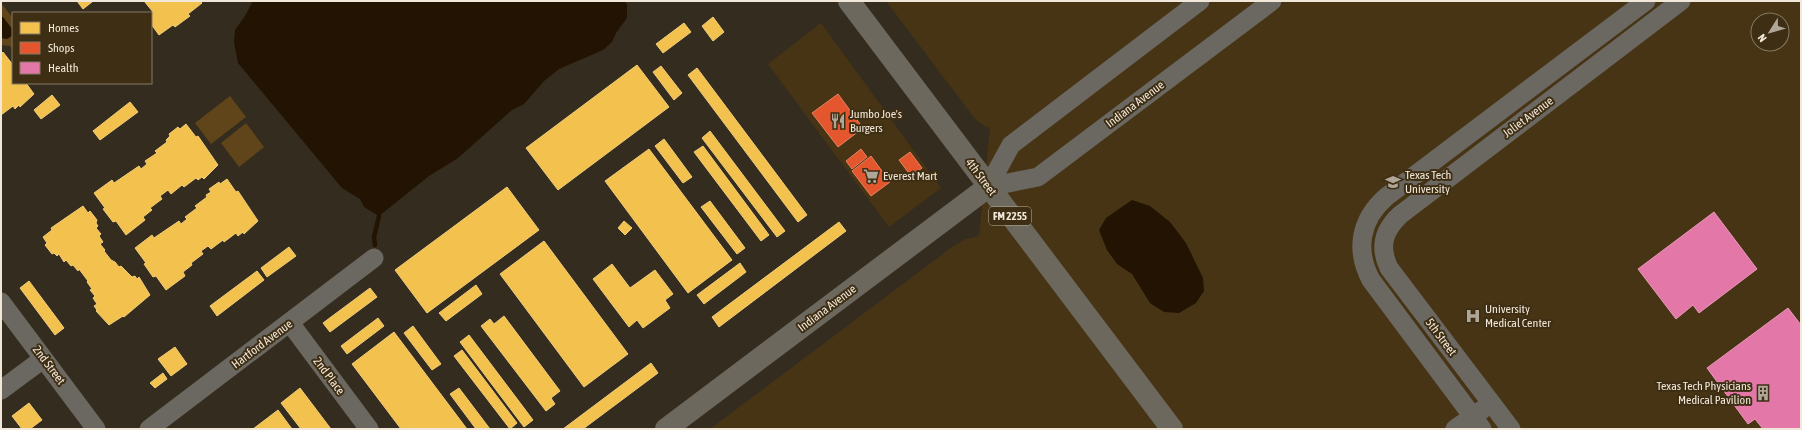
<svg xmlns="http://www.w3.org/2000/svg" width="1802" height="430" font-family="'Asap Condensed',sans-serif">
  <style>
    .built { fill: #473415; fill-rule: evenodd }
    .green { fill: #5f4519 }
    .water { fill: #221303 }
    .homes { fill: #f2c14e; stroke: #f2cd78 }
    .shops { fill: #e4572e; stroke: #e88261 }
    .health { fill: #e377a8; stroke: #e899b7 }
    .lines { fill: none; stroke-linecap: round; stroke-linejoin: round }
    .stream { stroke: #221303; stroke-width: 4.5 }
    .minor { stroke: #6b6862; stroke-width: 19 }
    .major { stroke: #6c685e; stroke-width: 22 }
    .labels { text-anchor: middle; stroke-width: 4; stroke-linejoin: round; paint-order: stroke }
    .shield { fill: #3e2e14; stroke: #bcb09e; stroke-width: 1 }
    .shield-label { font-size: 11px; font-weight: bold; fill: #f2e8d9 }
    .street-label { font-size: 12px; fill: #f2e8d9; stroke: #3e2e14 }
    .poi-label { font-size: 12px; fill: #f2e8d9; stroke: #3e2e14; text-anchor: start }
  </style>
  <rect width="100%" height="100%" fill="#342c1e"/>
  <g class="built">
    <path d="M886,1H1801V429H710L952,247L966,239L979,236L990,128L984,126L975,119ZM1758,20H1782V44H1758Z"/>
    <polygon points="821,23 941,188 889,227 768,64"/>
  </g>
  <g class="green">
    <polygon points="1,3 13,18 13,49 10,46 1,45"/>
    <polygon points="230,96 246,117 211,144 195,123"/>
    <polygon points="246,123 264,147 239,167 221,143"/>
  </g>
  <g class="water">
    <polygon points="253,1 625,1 627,5 627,18 616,33 612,42 603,50 559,69 544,81 524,104 512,110 458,158 429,176 379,216 364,207 360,199 342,188 238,63 234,43 235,30 245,16"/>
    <polygon points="1,17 3,17 13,30 12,36 7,39 1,38"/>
    <polygon points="1132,200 1150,206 1170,222 1186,243 1203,278 1204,291 1196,303 1179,313 1164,312 1150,303 1132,274 1117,264 1107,250 1099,230 1106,218"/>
  </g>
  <g class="homes">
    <polygon points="77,1 91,1 92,2 83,9"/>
    <polygon points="144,1 200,1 202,3 188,14 190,16 175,27 173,25 159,35 151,24 151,13 153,12"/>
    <polygon points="713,17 724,32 713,41 702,26"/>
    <polygon points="684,23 691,32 663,53 656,44"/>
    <polygon points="3,52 13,65 13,83 26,83 34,94 20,107 19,105 15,109 13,106 1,115 1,54"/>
    <polygon points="637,65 669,107 558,190 526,148"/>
    <polygon points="661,66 682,93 674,100 653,72"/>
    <polygon points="697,68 807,215 798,222 688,75"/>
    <polygon points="52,95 60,105 41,119 34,110"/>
    <polygon points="130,102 138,112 100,140 93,131"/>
    <polygon points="186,124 196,137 198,136 218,165 204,179 202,177 198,180 196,178 184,187 182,185 171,194 168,190 160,196 162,199 150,208 152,210 143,217 145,220 126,235 116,221 113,222 103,209 105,208 94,193 112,180 114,183 139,166 141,169 147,164 145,161 157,153 155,151 167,142 166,140 170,136 169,134 178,127 180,129"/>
    <polygon points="710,131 785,231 777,237 702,138"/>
    <polygon points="664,139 692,177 683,183 655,146"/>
    <polygon points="703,146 769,235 761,241 694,152"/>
    <polygon points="649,149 732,260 688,293 605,181"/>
    <polygon points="227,179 236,192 238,191 258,221 244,234 243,232 238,236 236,233 224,242 223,240 211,249 208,246 201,251 203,254 191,263 192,265 183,272 185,276 166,290 156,276 153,277 144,264 146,263 135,248 152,235 154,238 179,221 181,224 187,219 185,217 197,208 195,206 207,197 206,195 211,192 209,189 219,182 220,184"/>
    <polygon points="507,187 539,230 427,313 395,270"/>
    <polygon points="710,201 745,248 737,254 701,207"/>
    <polygon points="83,206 88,213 90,211 97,220 96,223 98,226 96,228 101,234 99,236 103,242 100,244 105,250 104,251 111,260 115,262 119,267 121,266 132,277 135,276 137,279 139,277 150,295 124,317 123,316 109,325 96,311 97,310 94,306 97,304 93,298 95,296 90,290 92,289 87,282 88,281 79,269 78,271 73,265 71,266 66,260 64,262 59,254 57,256 54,253 52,254 45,245 47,243 43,237 52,230 51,228"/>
    <polygon points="624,221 632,228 625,235 618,228"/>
    <polygon points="839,222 846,231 719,327 712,317"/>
    <polygon points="544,241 628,354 584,387 500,274"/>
    <polygon points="289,247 296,256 267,277 261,268"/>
    <polygon points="740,263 746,272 704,304 697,295"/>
    <polygon points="612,264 630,288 655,270 673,294 665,300 670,308 643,328 637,320 629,327 593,279"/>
    <polygon points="257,271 264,280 217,316 210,306"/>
    <polygon points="29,281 64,328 55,335 20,288"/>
    <polygon points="476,285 482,294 446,321 439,313"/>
    <polygon points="370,288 377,297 330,332 323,323"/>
    <polygon points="504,316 560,391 551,398 555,404 546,411 481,326 490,319 494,324"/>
    <polygon points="378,318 384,326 347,354 341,346"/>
    <polygon points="413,326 441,364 432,370 404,333"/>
    <polygon points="394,332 467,429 401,429 352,364"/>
    <polygon points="469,335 533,420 524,427 460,342"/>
    <polygon points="175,347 187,364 171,376 158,359"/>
    <polygon points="462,350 517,423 510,429 454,356"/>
    <polygon points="651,363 658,373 583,429 563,429"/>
    <polygon points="163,373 167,379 155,388 150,383"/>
    <polygon points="300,388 331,429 301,429 281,403"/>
    <polygon points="459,388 490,429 476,429 450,394"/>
    <polygon points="29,403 42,420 30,429 22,429 12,416"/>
    <polygon points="278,410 292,429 253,429"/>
  </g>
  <g class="shops">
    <polygon points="838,94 863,128 838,147 812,113"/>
    <polygon points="861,149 867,157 852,169 846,161"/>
    <polygon points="910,152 922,168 911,176 899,160"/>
    <polygon points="871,156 890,182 871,196 852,171"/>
  </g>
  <g class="health">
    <polygon points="1714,212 1757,269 1699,313 1693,305 1676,319 1638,269"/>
    <polygon points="1788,308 1801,325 1801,429 1763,429 1755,419 1748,424 1707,368"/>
  </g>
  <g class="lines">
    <polyline class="stream" points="375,245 374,237 379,216"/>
    <g class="minor">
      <polyline points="988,187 1038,177 1272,1"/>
      <polyline points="988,187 1011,145 1200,1"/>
      <polyline points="1,302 96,429"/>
      <polyline points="290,323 369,429"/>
      <polyline points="1,390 43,359"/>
      <polyline points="149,429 374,258"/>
      <polyline points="1455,429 1482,410"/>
      <path d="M1482,429L1371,280C1355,250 1360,220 1386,197L1646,1"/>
      <path d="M1511,429L1389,268C1379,247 1383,231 1400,215L1681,1"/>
    </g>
    <g class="major">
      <polyline points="849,1 1172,429"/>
      <polyline points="666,429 988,187"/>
    </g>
  </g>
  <defs>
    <g id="restaurant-bare" transform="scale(1.2)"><path d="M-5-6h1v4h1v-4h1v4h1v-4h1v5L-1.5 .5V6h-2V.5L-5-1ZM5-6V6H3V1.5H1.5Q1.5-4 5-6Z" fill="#b0a698" stroke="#3e2e14" stroke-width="2.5" paint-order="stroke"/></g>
    <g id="supermarket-bare" transform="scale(1.2)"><path d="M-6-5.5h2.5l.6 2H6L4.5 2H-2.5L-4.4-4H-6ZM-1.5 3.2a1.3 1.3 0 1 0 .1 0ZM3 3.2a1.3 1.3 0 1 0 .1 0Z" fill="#b0a698" stroke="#3e2e14" stroke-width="2.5" paint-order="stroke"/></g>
    <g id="university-bare" transform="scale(1.2)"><path d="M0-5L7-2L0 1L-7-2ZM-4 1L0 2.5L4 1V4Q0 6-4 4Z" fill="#b0a698" stroke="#3e2e14" stroke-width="2.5" paint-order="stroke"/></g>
    <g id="hospital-bare" transform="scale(1.2)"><path d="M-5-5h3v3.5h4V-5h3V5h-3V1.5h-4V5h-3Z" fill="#b0a698" stroke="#3e2e14" stroke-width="2.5" paint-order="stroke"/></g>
    <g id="building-bare" transform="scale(1.2)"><path d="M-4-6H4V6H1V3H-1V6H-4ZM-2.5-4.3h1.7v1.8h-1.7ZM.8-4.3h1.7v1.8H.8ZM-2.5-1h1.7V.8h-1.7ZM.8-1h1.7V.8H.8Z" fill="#b0a698" stroke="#3e2e14" stroke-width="2.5" paint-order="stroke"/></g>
  </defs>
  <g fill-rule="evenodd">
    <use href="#restaurant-bare" x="838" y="121"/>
    <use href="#supermarket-bare" x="871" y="176"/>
    <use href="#university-bare" x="1393" y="182"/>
    <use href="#hospital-bare" x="1473" y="316"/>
    <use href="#building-bare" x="1763" y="393"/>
  </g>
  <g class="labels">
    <rect class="shield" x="989" y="207" width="42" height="18" rx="3"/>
    <g class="shield-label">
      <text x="1010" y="220">FM 2255</text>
    </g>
    <g class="street-label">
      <text transform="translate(1135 104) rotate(-37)" y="4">Indiana Avenue</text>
      <text transform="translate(1528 117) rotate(-37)" y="4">Joliet Avenue</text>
      <text transform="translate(981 177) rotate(53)" y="4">4th Street</text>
      <text transform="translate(827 308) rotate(-37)" y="4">Indiana Avenue</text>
      <text transform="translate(1441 337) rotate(53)" y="4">5th Street</text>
      <text transform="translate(262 344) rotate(-37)" y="4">Hartford Avenue</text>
      <text transform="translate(49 365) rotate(53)" y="4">2nd Street</text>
      <text transform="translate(329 376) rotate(53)" y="4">2nd Place</text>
    </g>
    <g class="poi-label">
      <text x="850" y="118">Jumbo Joe's<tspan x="850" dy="14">Burgers</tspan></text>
      <text x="1405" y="179">Texas Tech<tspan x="1405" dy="14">University</tspan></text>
      <text x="883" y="180">Everest Mart</text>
      <text x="1485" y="313">University<tspan x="1485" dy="14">Medical Center</tspan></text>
      <text x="1751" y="390" text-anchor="end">Texas Tech Physicians<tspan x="1751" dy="14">Medical Pavilion</tspan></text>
    </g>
  </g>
  <rect width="1802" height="430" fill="none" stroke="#f2e8d9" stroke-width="4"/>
  <rect x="12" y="12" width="140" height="72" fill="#3e2e14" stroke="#867863"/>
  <rect x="20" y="22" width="20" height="12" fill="#f2c14e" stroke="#867863"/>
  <text x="48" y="32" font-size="12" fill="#f2e8d9">Homes</text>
  <rect x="20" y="42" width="20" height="12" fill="#e4572e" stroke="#867863"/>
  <text x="48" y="52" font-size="12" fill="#f2e8d9">Shops</text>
  <rect x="20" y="62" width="20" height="12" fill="#e377a8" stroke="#867863"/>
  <text x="48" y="72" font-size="12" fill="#f2e8d9">Health</text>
  <g transform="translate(1770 32) rotate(233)"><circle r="19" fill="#3e2e14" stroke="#867863"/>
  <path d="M0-3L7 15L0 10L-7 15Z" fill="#b0a698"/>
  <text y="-6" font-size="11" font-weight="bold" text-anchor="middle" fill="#f2e8d9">N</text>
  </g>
</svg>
